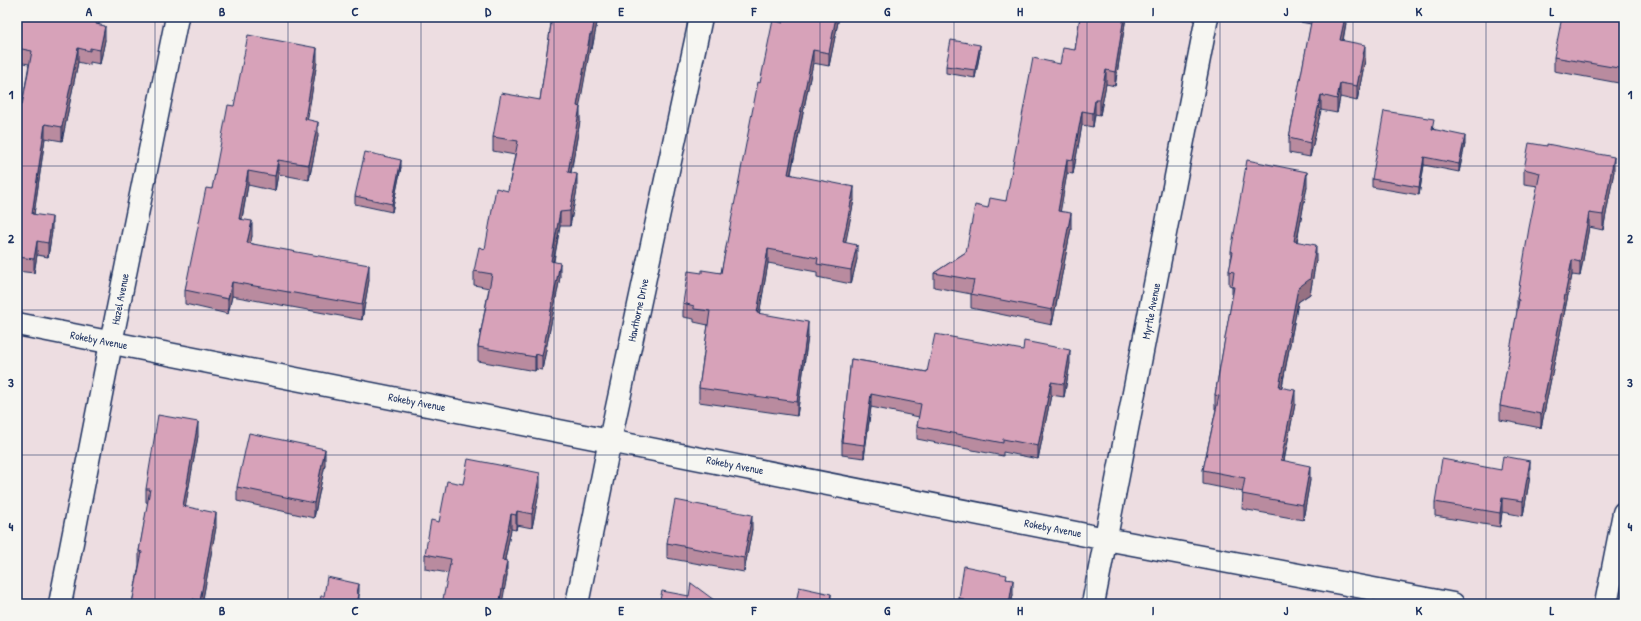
<svg xmlns="http://www.w3.org/2000/svg" width="1641" height="621" font-family="'Patrick Hand',sans-serif">
  <style>
    .lines { fill: none; stroke-linecap: round; stroke-linejoin: round }
    .minor-casing { stroke: #1b2f5e; stroke-width: 25 }
    .tertiary-casing { stroke: #1b2f5e; stroke-width: 25 }
    .path { stroke: #1b2f5e; stroke-width: 2.5; stroke-dasharray: 4 3; stroke-linecap: butt }
    .minor { stroke: #f6f6f2; stroke-width: 22 }
    .tertiary { stroke: #f6f6f2; stroke-width: 22 }
    .wall { fill: #b98b9f; stroke: #1b2f5e }
    .shaded-wall { fill: #967182; stroke: #1b2f5e }
    .building { fill: #d7a2b9; stroke: #1b2f5e }
    .grid { fill: none; stroke: #1b2f5e; stroke-width: 1; stroke-opacity: 0.55 }
    .labels { text-anchor: middle; stroke-width: 3.5; stroke-linejoin: round; paint-order: stroke }
    .street-label { font-size: 11px; fill: #1b2f5e; stroke: #f6f6f2 }
    .neatline { fill: none; stroke: #1b2f5e; stroke-width: 1.5 }
    .grid-label { font-size: 13px; text-anchor: middle; font-weight: bold; fill: #1b2f5e }
  </style>
  <rect width="100%" height="100%" fill="#eddde1"/>
  <filter id="ink" filterUnits="userSpaceOnUse"><feTurbulence type="fractalNoise" baseFrequency=".025" numOctaves="2"/><feDisplacementMap in="SourceGraphic" scale="8" xChannelSelector="R" yChannelSelector="G"/><feConvolveMatrix kernelMatrix="1 2 1 2 8 2 1 2 1" color-interpolation-filters="sRGB"/></filter>
  <g filter="url(#ink)">
    <g class="lines">
      <g class="minor-casing">
        <g id="minor">
          <polyline points="111,343 177,17"/>
          <polyline points="577,604 610,440 701,17"/>
          <polyline points="1093,604 1207,17"/>
          <polyline points="1606,604 1624,513"/>
        </g>
      </g>
      <g class="tertiary-casing">
        <g id="tertiary">
          <polyline points="17,324 1106,539 1453,604"/>
          <polyline points="60,604 111,343"/>
        </g>
      </g>
      <polyline class="path" points="1479,601 1496,604"/>
      <use href="#minor" class="minor"/>
      <use href="#tertiary" class="tertiary"/>
    </g>
    <g class="wall">
      <polygon points="17,17 100,17 99,25 105,40 100,64 90,62 90,65 78,62 62,141 45,138 34,214 52,231 48,257 37,255 34,273 17,271 17,104 22,105 29,64 17,62"/>
      <polygon points="552,17 598,17 592,49 590,48 579,107 580,121 571,173 577,189 570,226 560,226 554,261 560,277 542,370 536,369 535,371 478,361 478,347 489,288 474,285 474,271 485,249 508,191 515,155 493,151 493,137 540,100"/>
      <polygon points="784,17 839,17 829,66 813,63 791,174 854,200 845,243 857,259 851,284 817,277 817,272 768,263 759,314 808,336 797,416 699,402 699,388 708,325 694,322 694,319 683,317 683,303 702,273 721,273 760,83 783,23"/>
      <polygon points="1080,17 1126,17 1115,86 1106,84 1100,115 1095,114 1093,127 1082,125 1073,174 1067,173 1060,211 1071,228 1052,325 971,308 971,294 934,287 934,273 966,252 988,208 1006,201 1060,64 1075,50"/>
      <polygon points="1279,17 1347,17 1343,41 1365,60 1357,101 1340,97 1337,113 1321,110 1310,157 1289,153 1289,138 1311,24 1279,18"/>
      <polygon points="1498,17 1505,17 1505,19"/>
      <polygon points="1624,17 1624,84 1554,71 1554,57"/>
      <polygon points="980,52 975,78 946,73 946,66"/>
      <polygon points="317,62 307,120 318,136 309,180 278,174 275,191 248,185 242,219 252,236 250,243 369,280 362,320 232,296 228,314 185,304 185,290 234,106"/>
      <polygon points="1434,127 1433,129 1465,144 1459,172 1424,165 1419,195 1372,187 1372,179"/>
      <polygon points="401,167 392,212 355,204 355,196"/>
      <polygon points="1524,169 1614,171 1603,230 1589,227 1580,276 1572,275 1541,428 1500,420 1500,406 1517,313 1517,299 1538,186 1524,184"/>
      <polygon points="1307,186 1297,242 1316,260 1310,294 1298,302 1282,387 1295,404 1284,461 1310,480 1303,520 1242,509 1243,492 1203,484 1203,470 1216,409 1215,409 1215,395 1232,300 1232,286 1229,285 1229,271 1231,263 1231,251"/>
      <polygon points="851,359 927,372 1070,363 1064,397 1051,395 1038,459 1003,452 1003,456 917,439 917,426 919,417 871,407 864,458 842,455 842,442"/>
      <polygon points="198,436 185,507 216,527 202,604 132,604 139,565 139,551 148,503 146,502 146,489"/>
      <polygon points="325,464 314,518 237,501 237,487"/>
      <polygon points="1501,470 1530,476 1523,516 1502,512 1500,527 1435,516 1435,502"/>
      <polygon points="463,484 540,487 532,528 517,525 516,530 511,529 505,560 507,575 502,600 502,604 448,573 425,569 425,554 439,522"/>
      <polygon points="752,529 744,572 667,558 667,543"/>
      <polygon points="1007,579 1013,595 1011,604 959,604 959,598"/>
    </g>
    <g class="shaded-wall">
      <polygon points="97,17 100,17 96,38 96,24"/>
      <polygon points="595,17 598,17 592,49 592,34"/>
      <polygon points="836,17 839,17 829,66 829,53"/>
      <polygon points="1124,17 1126,17 1115,86 1115,72"/>
      <polygon points="1345,17 1347,17 1340,55 1340,40"/>
      <polygon points="105,26 105,40 100,64 100,50"/>
      <polygon points="590,34 590,48 577,121 577,106"/>
      <polygon points="980,45 980,52 975,78 975,70"/>
      <polygon points="1365,45 1365,60 1357,101 1357,86"/>
      <polygon points="78,48 78,62 62,141 62,127"/>
      <polygon points="317,48 317,62 305,134 305,119"/>
      <polygon points="813,50 813,63 788,187 788,174"/>
      <polygon points="1106,70 1106,84 1100,115 1100,100"/>
      <polygon points="1340,83 1340,97 1337,113 1337,99"/>
      <polygon points="1321,95 1321,110 1310,157 1310,143"/>
      <polygon points="1095,100 1095,114 1093,127 1093,113"/>
      <polygon points="580,107 580,121 568,187 568,172"/>
      <polygon points="1082,111 1082,125 1073,174 1073,160"/>
      <polygon points="318,122 318,136 309,180 309,165"/>
      <polygon points="45,124 45,138 32,228 32,214"/>
      <polygon points="1465,136 1465,144 1459,172 1459,164"/>
      <polygon points="1424,157 1424,165 1419,195 1419,187"/>
      <polygon points="1614,157 1614,171 1603,230 1603,215"/>
      <polygon points="1067,159 1067,173 1058,225 1058,211"/>
      <polygon points="278,160 278,174 275,191 275,176"/>
      <polygon points="401,160 401,167 392,212 392,204"/>
      <polygon points="248,171 248,185 239,233 239,219"/>
      <polygon points="1307,172 1307,186 1294,256 1294,241"/>
      <polygon points="577,174 577,189 570,226 570,211"/>
      <polygon points="854,187 854,200 843,256 843,242"/>
      <polygon points="560,212 560,226 551,275 551,261"/>
      <polygon points="1071,213 1071,228 1052,325 1052,310"/>
      <polygon points="1589,213 1589,227 1580,276 1580,262"/>
      <polygon points="52,217 52,231 48,257 48,243"/>
      <polygon points="252,221 252,236 247,257 247,243"/>
      <polygon points="37,241 37,255 34,273 34,259"/>
      <polygon points="857,245 857,259 851,284 851,270"/>
      <polygon points="1316,245 1316,260 1310,294 1298,302 1279,401 1279,387 1298,288"/>
      <polygon points="768,249 768,263 757,327 757,313"/>
      <polygon points="1572,260 1572,275 1541,428 1541,414"/>
      <polygon points="560,263 560,277 542,370 542,356"/>
      <polygon points="369,265 369,280 362,320 362,305"/>
      <polygon points="232,282 232,296 228,314 228,299"/>
      <polygon points="808,322 808,336 797,416 797,402"/>
      <polygon points="1070,350 1070,363 1064,397 1064,384"/>
      <polygon points="536,354 536,369 535,371 535,357"/>
      <polygon points="1051,382 1051,395 1038,459 1038,446"/>
      <polygon points="1295,390 1295,404 1281,475 1281,460"/>
      <polygon points="871,394 871,407 864,458 864,445"/>
      <polygon points="198,422 198,436 183,520 183,506"/>
      <polygon points="325,449 325,464 314,518 314,503"/>
      <polygon points="1530,461 1530,476 1523,516 1523,501"/>
      <polygon points="1310,466 1310,480 1303,520 1303,505"/>
      <polygon points="540,473 540,487 532,528 532,514"/>
      <polygon points="1502,498 1502,512 1500,527 1500,513"/>
      <polygon points="517,511 517,525 516,530 516,515"/>
      <polygon points="216,513 216,527 202,604 200,604 200,601"/>
      <polygon points="511,514 511,529 502,574 502,560"/>
      <polygon points="752,515 752,529 744,572 744,558"/>
      <polygon points="507,561 507,575 502,604 500,600"/>
      <polygon points="1013,580 1013,595 1011,604 1009,604"/>
      <polygon points="359,584 359,592 357,601 357,593"/>
      <polygon points="359,594 359,601 358,604 357,604"/>
      <polygon points="831,594 831,604 829,604"/>
    </g>
    <g class="building">
      <polygon points="17,17 97,17 96,24 105,26 100,50 90,48 90,51 78,48 62,127 45,124 32,214 52,217 48,243 37,241 34,259 17,257 17,104 22,105 32,51 17,48"/>
      <polygon points="552,17 595,17 592,34 590,34 577,106 580,107 568,172 577,174 570,211 560,212 551,261 560,263 542,356 536,354 535,357 478,347 492,274 474,271 479,247 485,249 496,188 508,191 518,141 493,137 501,93 540,100"/>
      <polygon points="784,17 836,17 829,53 813,50 788,174 854,187 843,242 857,245 851,270 817,264 818,258 768,249 757,313 808,322 797,402 699,388 710,311 694,309 694,306 683,303 688,271 702,273 702,270 721,273 758,82 760,83 773,20 783,23"/>
      <polygon points="1080,17 1124,17 1115,72 1106,70 1100,100 1095,100 1093,113 1082,111 1073,160 1067,159 1058,211 1071,213 1052,310 971,294 974,280 934,273 966,252 975,205 988,208 990,198 1006,201 1033,58 1060,64 1063,48 1075,50"/>
      <polygon points="1312,17 1345,17 1340,40 1365,45 1357,86 1340,83 1337,99 1321,95 1310,143 1289,138"/>
      <polygon points="1562,17 1624,17 1624,69 1554,57"/>
      <polygon points="248,35 317,48 305,119 318,122 309,165 278,160 275,176 248,171 239,219 252,221 247,243 369,265 362,305 232,282 228,299 185,290 206,188 212,189 228,105 234,106"/>
      <polygon points="951,40 980,45 975,70 946,66"/>
      <polygon points="1384,111 1434,119 1432,129 1465,136 1459,164 1424,157 1419,187 1372,179"/>
      <polygon points="1529,143 1547,146 1547,144 1614,157 1603,215 1589,213 1580,262 1572,260 1541,414 1500,406 1519,300 1517,299 1529,228 1540,173 1524,169"/>
      <polygon points="365,152 401,160 392,204 355,196"/>
      <polygon points="1247,160 1307,172 1294,241 1316,245 1310,279 1298,288 1279,387 1295,390 1281,460 1310,466 1303,505 1242,494 1245,478 1203,470 1219,396 1215,395 1234,287 1232,287 1234,272 1229,271 1233,252 1231,251"/>
      <polygon points="935,334 1023,350 1024,341 1070,350 1064,384 1051,382 1038,446 1003,439 1003,443 917,426 921,404 871,394 864,445 842,442 851,359 927,372"/>
      <polygon points="158,415 198,422 183,506 216,513 200,601 193,599 192,604 132,604 142,552 139,551 150,489 146,489"/>
      <polygon points="249,433 325,449 314,503 237,487"/>
      <polygon points="1503,456 1530,461 1523,501 1502,498 1500,513 1435,502 1442,459 1501,470"/>
      <polygon points="468,459 540,473 532,514 517,511 516,515 511,514 502,560 507,561 500,600 502,600 502,604 442,604 451,559 425,554 431,520 439,522 447,481 463,484"/>
      <polygon points="675,500 752,515 744,558 667,543"/>
      <polygon points="964,566 1007,575 1006,579 1013,580 1009,604 963,604 963,599 959,598"/>
      <polygon points="327,577 359,584 357,593 359,594 357,604 319,604 321,596 324,596"/>
      <polygon points="691,583 718,603 718,604 659,604 662,591 689,596"/>
      <polygon points="799,587 831,594 829,604 796,604"/>
    </g>
  </g>
  <path class="grid" d="M155,17V604M288,17V604M421,17V604M554,17V604M687,17V604M820,17V604M954,17V604M1087,17V604M1220,17V604M1353,17V604M1486,17V604M17,166H1624M17,310H1624M17,455H1624"/>
  <g class="labels">
    <g class="street-label">
      <text transform="translate(120 299) rotate(-79)" y="4">Hazel Avenue</text>
      <text transform="translate(638 310) rotate(-78)" y="4">Hawthorne Drive</text>
      <text transform="translate(1151 311) rotate(-79)" y="4">Myrtle Avenue</text>
      <text transform="translate(99 340) rotate(11)" y="4">Rokeby Avenue</text>
      <text transform="translate(417 402) rotate(11)" y="4">Rokeby Avenue</text>
      <text transform="translate(735 465) rotate(11)" y="4">Rokeby Avenue</text>
      <text transform="translate(1053 528) rotate(11)" y="4">Rokeby Avenue</text>
    </g>
  </g>
  <rect width="1641" height="621" fill="none" stroke="#f6f6f2" stroke-width="44"/>
  <rect x="22" y="22" width="1597" height="577" class="neatline"/>
  <g class="grid-label">
    <text x="89" y="16">A</text>
    <text x="222" y="16">B</text>
    <text x="355" y="16">C</text>
    <text x="488" y="16">D</text>
    <text x="621" y="16">E</text>
    <text x="754" y="16">F</text>
    <text x="887" y="16">G</text>
    <text x="1020" y="16">H</text>
    <text x="1153" y="16">I</text>
    <text x="1286" y="16">J</text>
    <text x="1419" y="16">K</text>
    <text x="1552" y="16">L</text>
    <text x="11" y="99">1</text>
    <text x="1630" y="99">1</text>
    <text x="11" y="243">2</text>
    <text x="1630" y="243">2</text>
    <text x="11" y="387">3</text>
    <text x="1630" y="387">3</text>
    <text x="11" y="531">4</text>
    <text x="1630" y="531">4</text>
    <text x="89" y="615">A</text>
    <text x="222" y="615">B</text>
    <text x="355" y="615">C</text>
    <text x="488" y="615">D</text>
    <text x="621" y="615">E</text>
    <text x="754" y="615">F</text>
    <text x="887" y="615">G</text>
    <text x="1020" y="615">H</text>
    <text x="1153" y="615">I</text>
    <text x="1286" y="615">J</text>
    <text x="1419" y="615">K</text>
    <text x="1552" y="615">L</text>
  </g>
</svg>
